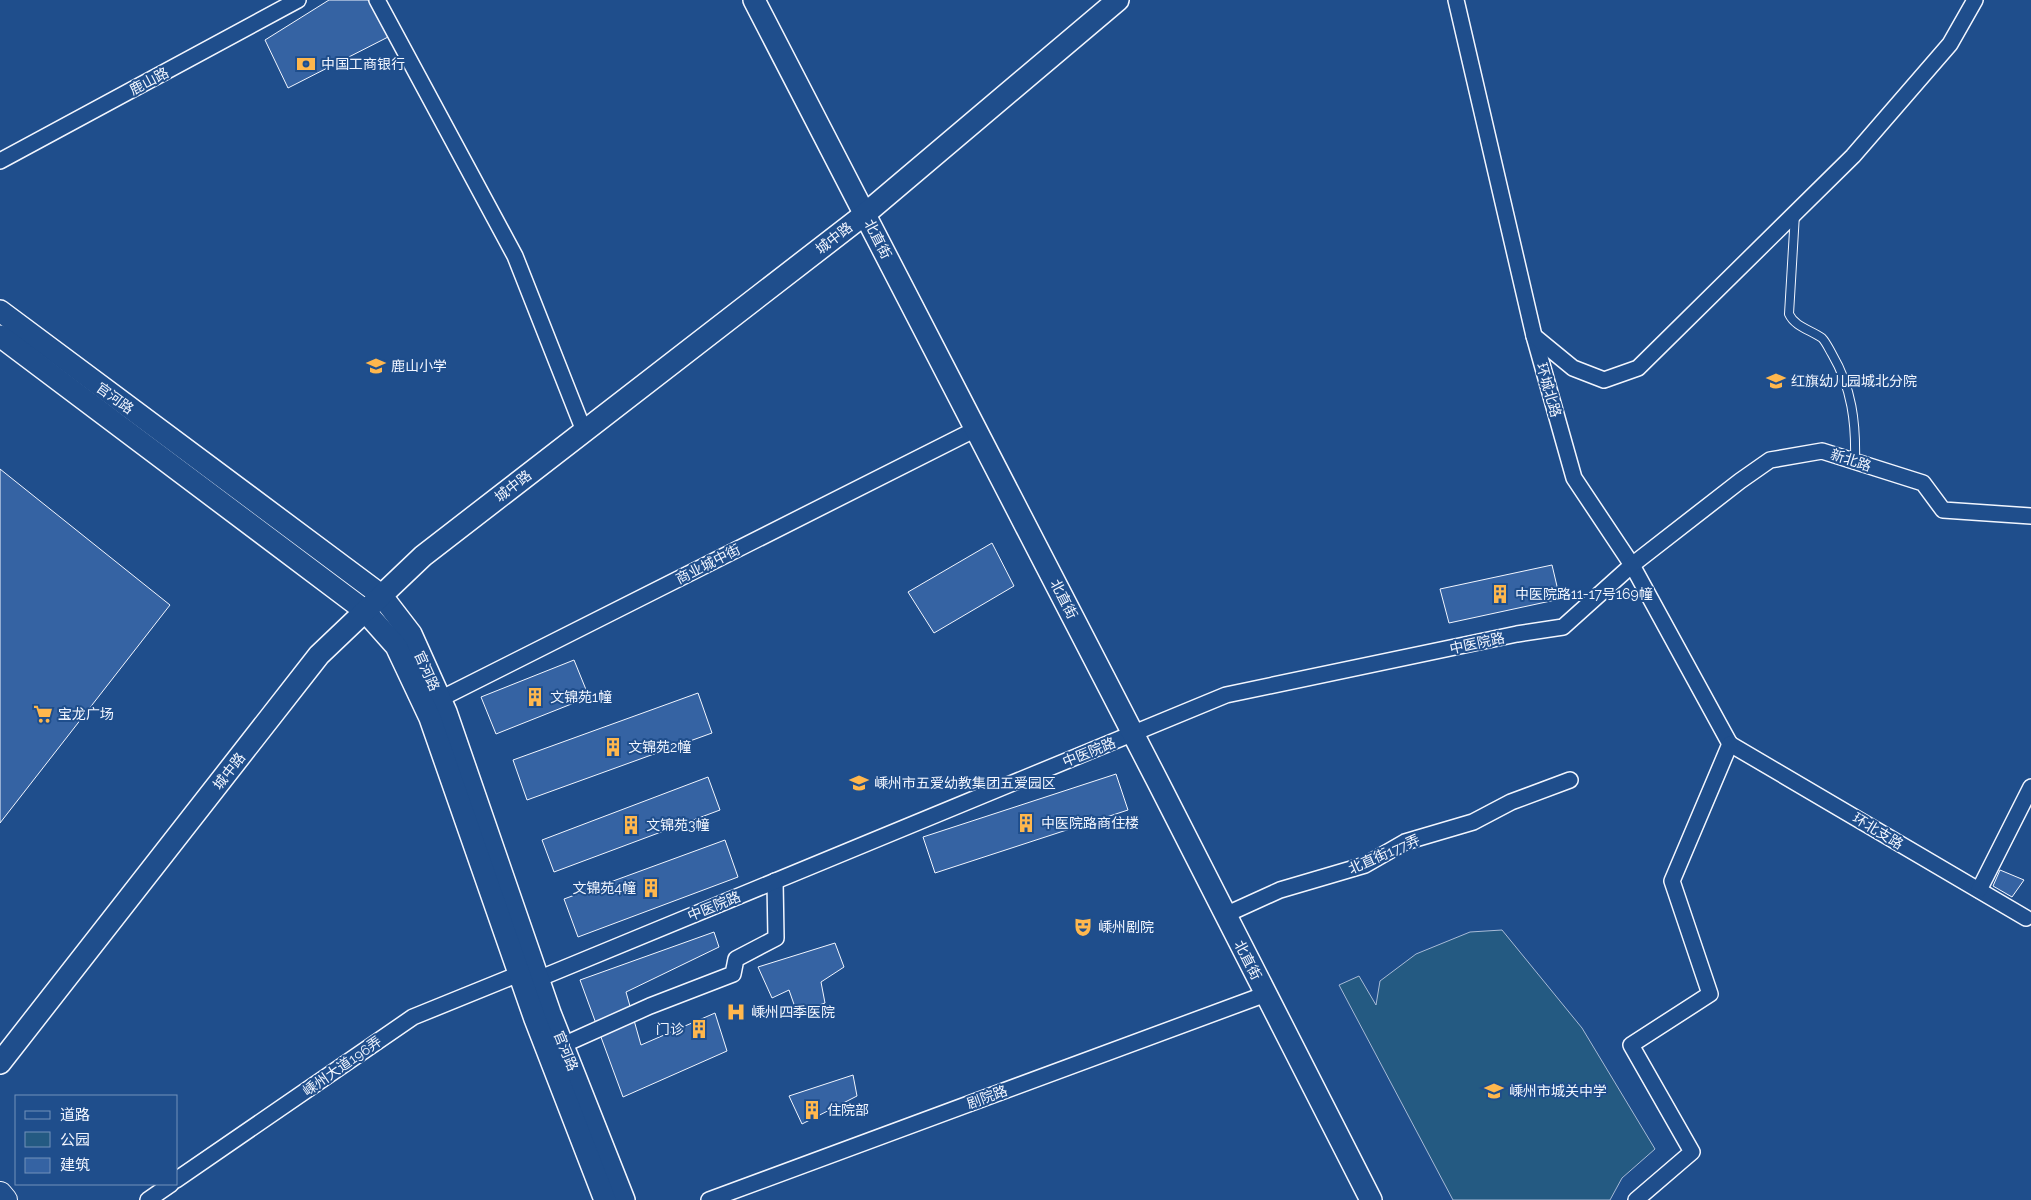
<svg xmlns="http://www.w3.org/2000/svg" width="2031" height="1200" font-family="Raleway,'Noto Sans SC',sans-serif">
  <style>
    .green { fill: #245a82; stroke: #a8bbd7 }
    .building { fill: #3563a3; stroke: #f2f6ff }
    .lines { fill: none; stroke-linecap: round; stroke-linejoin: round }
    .lane-casing { stroke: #f2f6ff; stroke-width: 10 }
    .street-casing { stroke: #f2f6ff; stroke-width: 18 }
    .secondary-casing { stroke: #f2f6ff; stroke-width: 24 }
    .primary-casing { stroke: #f2f6ff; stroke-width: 26 }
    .lane { stroke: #1f4e8c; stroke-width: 8 }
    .street { stroke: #1f4e8c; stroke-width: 15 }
    .secondary { stroke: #1f4e8c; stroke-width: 21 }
    .primary { stroke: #1f4e8c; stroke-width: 24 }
    .labels { text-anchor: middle; stroke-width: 4; stroke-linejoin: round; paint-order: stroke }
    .poi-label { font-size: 14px; fill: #f2f6ff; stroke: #1f4e8c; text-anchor: start }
    .street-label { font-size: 14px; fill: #f2f6ff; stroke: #1f4e8c }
  </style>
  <rect width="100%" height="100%" fill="#1f4e8c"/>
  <polygon class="green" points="1502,930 1582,1028 1655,1149 1622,1178 1610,1200 1453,1200 1339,985 1359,976 1376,1005 1380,981 1416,954 1470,932"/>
  <g class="building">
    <polygon points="329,0 368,0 390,36 288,88 265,40"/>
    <polygon points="0,469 170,605 0,823"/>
    <polygon points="992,543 1014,586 934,633 908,592"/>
    <polygon points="1552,565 1560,599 1449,623 1440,589"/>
    <polygon points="574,660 589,697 496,734 481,697"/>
    <polygon points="698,693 712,733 527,800 513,760"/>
    <polygon points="1116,774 1128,810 935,873 923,837"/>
    <polygon points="708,777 720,810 554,872 542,840"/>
    <polygon points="725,840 738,877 578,937 564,899"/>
    <polygon points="2000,870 2024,880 2012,897 1993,886"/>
    <polygon points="714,932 719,947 626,992 641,1045 715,1013 727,1051 623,1097 580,980"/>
    <polygon points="835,943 844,967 821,982 825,1003 797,1013 789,990 772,998 758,967"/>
    <polygon points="853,1075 857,1096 802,1124 789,1096"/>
  </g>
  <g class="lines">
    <g class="lane-casing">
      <path id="lane" d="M1795,214L1789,314C1795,327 1811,330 1822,338C1826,342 1829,349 1832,354C1852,388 1856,423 1855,461"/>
    </g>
    <g class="street-casing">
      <g id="street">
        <polyline points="377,0 515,256 584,431"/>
        <polyline points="1456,0 1534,336 1574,478 1632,565 1730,744"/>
        <polyline points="0,161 298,0"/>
        <polyline points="1534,336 1573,368 1604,380 1638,368 1853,156 1950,44 1975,0"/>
        <polyline points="440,699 976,429"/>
        <polyline points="1730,744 2026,918"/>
        <polyline points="1979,890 2031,787"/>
        <polyline points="1225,915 1280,890 1365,865 1405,842 1473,822 1511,802 1570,780"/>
        <polyline points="563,1045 650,1006 733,974 736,959 776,938 775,881"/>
        <polyline points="176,1180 413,1017 519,974 538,979 1226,695 1517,634 1563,627 1632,565 1740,481 1770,460 1822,451 1923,483 1943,510 2031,516"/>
        <polyline points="148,1200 171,1184"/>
        <polyline points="709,1200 1266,994"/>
        <polyline points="1636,1200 1692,1152 1631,1045 1710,994 1672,881 1730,744"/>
      </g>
    </g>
    <g class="secondary-casing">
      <g id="secondary">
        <polyline points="754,0 1158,782 1371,1200"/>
        <polyline points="0,311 381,595 411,634 446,712 550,1013 624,1200"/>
        <polyline points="0,336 364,610 396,646 430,718 535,1019 605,1200"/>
        <polyline points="0,1063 319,655 423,556 865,214 1118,0"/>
      </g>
    </g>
    <g class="primary-casing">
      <polyline id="primary" points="0,1194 5,1200"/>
    </g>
    <use href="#lane" class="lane"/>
    <use href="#street" class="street"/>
    <use href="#secondary" class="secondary"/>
    <use href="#primary" class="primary"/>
  </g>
  <defs>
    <g id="bank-bare" transform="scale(1.5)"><path d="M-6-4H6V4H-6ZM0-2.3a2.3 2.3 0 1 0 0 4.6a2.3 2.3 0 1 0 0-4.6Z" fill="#ffb74d" stroke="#1f4e8c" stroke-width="2.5" paint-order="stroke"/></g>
    <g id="school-bare" transform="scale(1.5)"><path d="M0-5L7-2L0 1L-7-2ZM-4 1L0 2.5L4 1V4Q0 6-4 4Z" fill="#ffb74d" stroke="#1f4e8c" stroke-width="2.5" paint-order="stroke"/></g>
    <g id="building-bare" transform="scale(1.5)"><path d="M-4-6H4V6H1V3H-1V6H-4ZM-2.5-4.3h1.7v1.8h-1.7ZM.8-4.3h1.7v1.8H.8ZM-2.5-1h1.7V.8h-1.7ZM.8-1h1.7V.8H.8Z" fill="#ffb74d" stroke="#1f4e8c" stroke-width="2.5" paint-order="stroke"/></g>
    <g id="supermarket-bare" transform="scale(1.5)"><path d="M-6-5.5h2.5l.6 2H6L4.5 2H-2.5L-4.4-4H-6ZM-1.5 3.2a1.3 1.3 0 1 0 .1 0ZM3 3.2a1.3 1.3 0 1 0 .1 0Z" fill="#ffb74d" stroke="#1f4e8c" stroke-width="2.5" paint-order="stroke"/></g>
    <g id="theatre-bare" transform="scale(1.5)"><path d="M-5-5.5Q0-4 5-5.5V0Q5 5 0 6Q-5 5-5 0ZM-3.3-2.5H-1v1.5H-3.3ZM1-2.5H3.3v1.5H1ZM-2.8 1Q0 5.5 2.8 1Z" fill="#ffb74d" stroke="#1f4e8c" stroke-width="2.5" paint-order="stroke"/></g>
    <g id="hospital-bare" transform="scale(1.5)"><path d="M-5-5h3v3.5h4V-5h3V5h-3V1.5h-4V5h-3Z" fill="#ffb74d" stroke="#1f4e8c" stroke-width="2.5" paint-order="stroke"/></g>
  </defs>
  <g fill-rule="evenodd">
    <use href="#bank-bare" x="306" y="64"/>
    <use href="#school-bare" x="376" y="366"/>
    <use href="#school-bare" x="1776" y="381"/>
    <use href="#building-bare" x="1500" y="594"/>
    <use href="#building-bare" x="535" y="697"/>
    <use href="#supermarket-bare" x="43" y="714"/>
    <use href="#building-bare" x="613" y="747"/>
    <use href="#school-bare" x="859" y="783"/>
    <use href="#building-bare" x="1026" y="823"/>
    <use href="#building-bare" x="631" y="825"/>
    <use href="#building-bare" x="651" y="888"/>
    <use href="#theatre-bare" x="1083" y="927"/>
    <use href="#hospital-bare" x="736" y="1012"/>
    <use href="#building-bare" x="699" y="1029"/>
    <use href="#school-bare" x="1494" y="1091"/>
    <use href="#building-bare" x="812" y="1110"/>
  </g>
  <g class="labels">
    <g class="poi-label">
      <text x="321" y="69">中国工商银行</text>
      <text x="391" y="371">鹿山小学</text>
      <text x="1791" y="386">红旗幼儿园城北分院</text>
      <text x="1515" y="599">中医院路11-17号169幢</text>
      <text x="550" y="702">文锦苑1幢</text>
      <text x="58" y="719">宝龙广场</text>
      <text x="628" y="752">文锦苑2幢</text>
      <text x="874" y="788">嵊州市五爱幼教集团五爱园区</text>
      <text x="1041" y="828">中医院路商住楼</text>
      <text x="646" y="830">文锦苑3幢</text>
      <text x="636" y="893" text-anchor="end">文锦苑4幢</text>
      <text x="1098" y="932">嵊州剧院</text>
      <text x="751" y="1017">嵊州四季医院</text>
      <text x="684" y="1034" text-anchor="end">门诊</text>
      <text x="1509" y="1096">嵊州市城关中学</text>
      <text x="827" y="1115">住院部</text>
    </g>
    <g class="street-label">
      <text transform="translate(149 81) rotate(-28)" y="5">鹿山路</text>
      <text transform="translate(834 238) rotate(-38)" y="5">城中路</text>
      <text transform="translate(878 239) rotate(63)" y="5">北直街</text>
      <text transform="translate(1549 390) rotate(74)" y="5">环城北路</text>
      <text transform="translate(115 398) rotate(36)" y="5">官河路</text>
      <text transform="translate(1851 460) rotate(18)" y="5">新北路</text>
      <text transform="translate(513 486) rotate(-38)" y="5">城中路</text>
      <text transform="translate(708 564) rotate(-27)" y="5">商业城中街</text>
      <text transform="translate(1064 599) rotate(63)" y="5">北直街</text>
      <text transform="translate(1477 643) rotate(-12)" y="5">中医院路</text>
      <text transform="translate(427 671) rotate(66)" y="5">官河路</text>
      <text transform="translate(1089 752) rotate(-22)" y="5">中医院路</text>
      <text transform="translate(229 771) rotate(-52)" y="5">城中路</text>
      <text transform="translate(1878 831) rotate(31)" y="5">环北支路</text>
      <text transform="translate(1384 854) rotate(-24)" y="5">北直街177弄</text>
      <text transform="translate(714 906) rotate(-22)" y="5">中医院路</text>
      <text transform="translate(1248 960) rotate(63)" y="5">北直街</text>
      <text transform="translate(566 1051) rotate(68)" y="5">官河路</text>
      <text transform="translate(342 1066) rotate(-35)" y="5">嵊州大道196弄</text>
      <text transform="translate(987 1097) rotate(-20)" y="5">剧院路</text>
    </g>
  </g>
  <rect x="15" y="1095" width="162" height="90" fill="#1f4e8c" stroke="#7391ba"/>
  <rect x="25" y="1111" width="25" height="8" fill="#1f4e8c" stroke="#7391ba"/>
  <text x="60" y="1120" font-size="15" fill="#f2f6ff">道路</text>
  <rect x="25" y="1132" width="25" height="15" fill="#245a82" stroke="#7391ba"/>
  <text x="60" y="1145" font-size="15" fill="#f2f6ff">公园</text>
  <rect x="25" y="1158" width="25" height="15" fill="#3563a3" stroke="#7391ba"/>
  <text x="60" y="1170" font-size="15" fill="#f2f6ff">建筑</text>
</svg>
